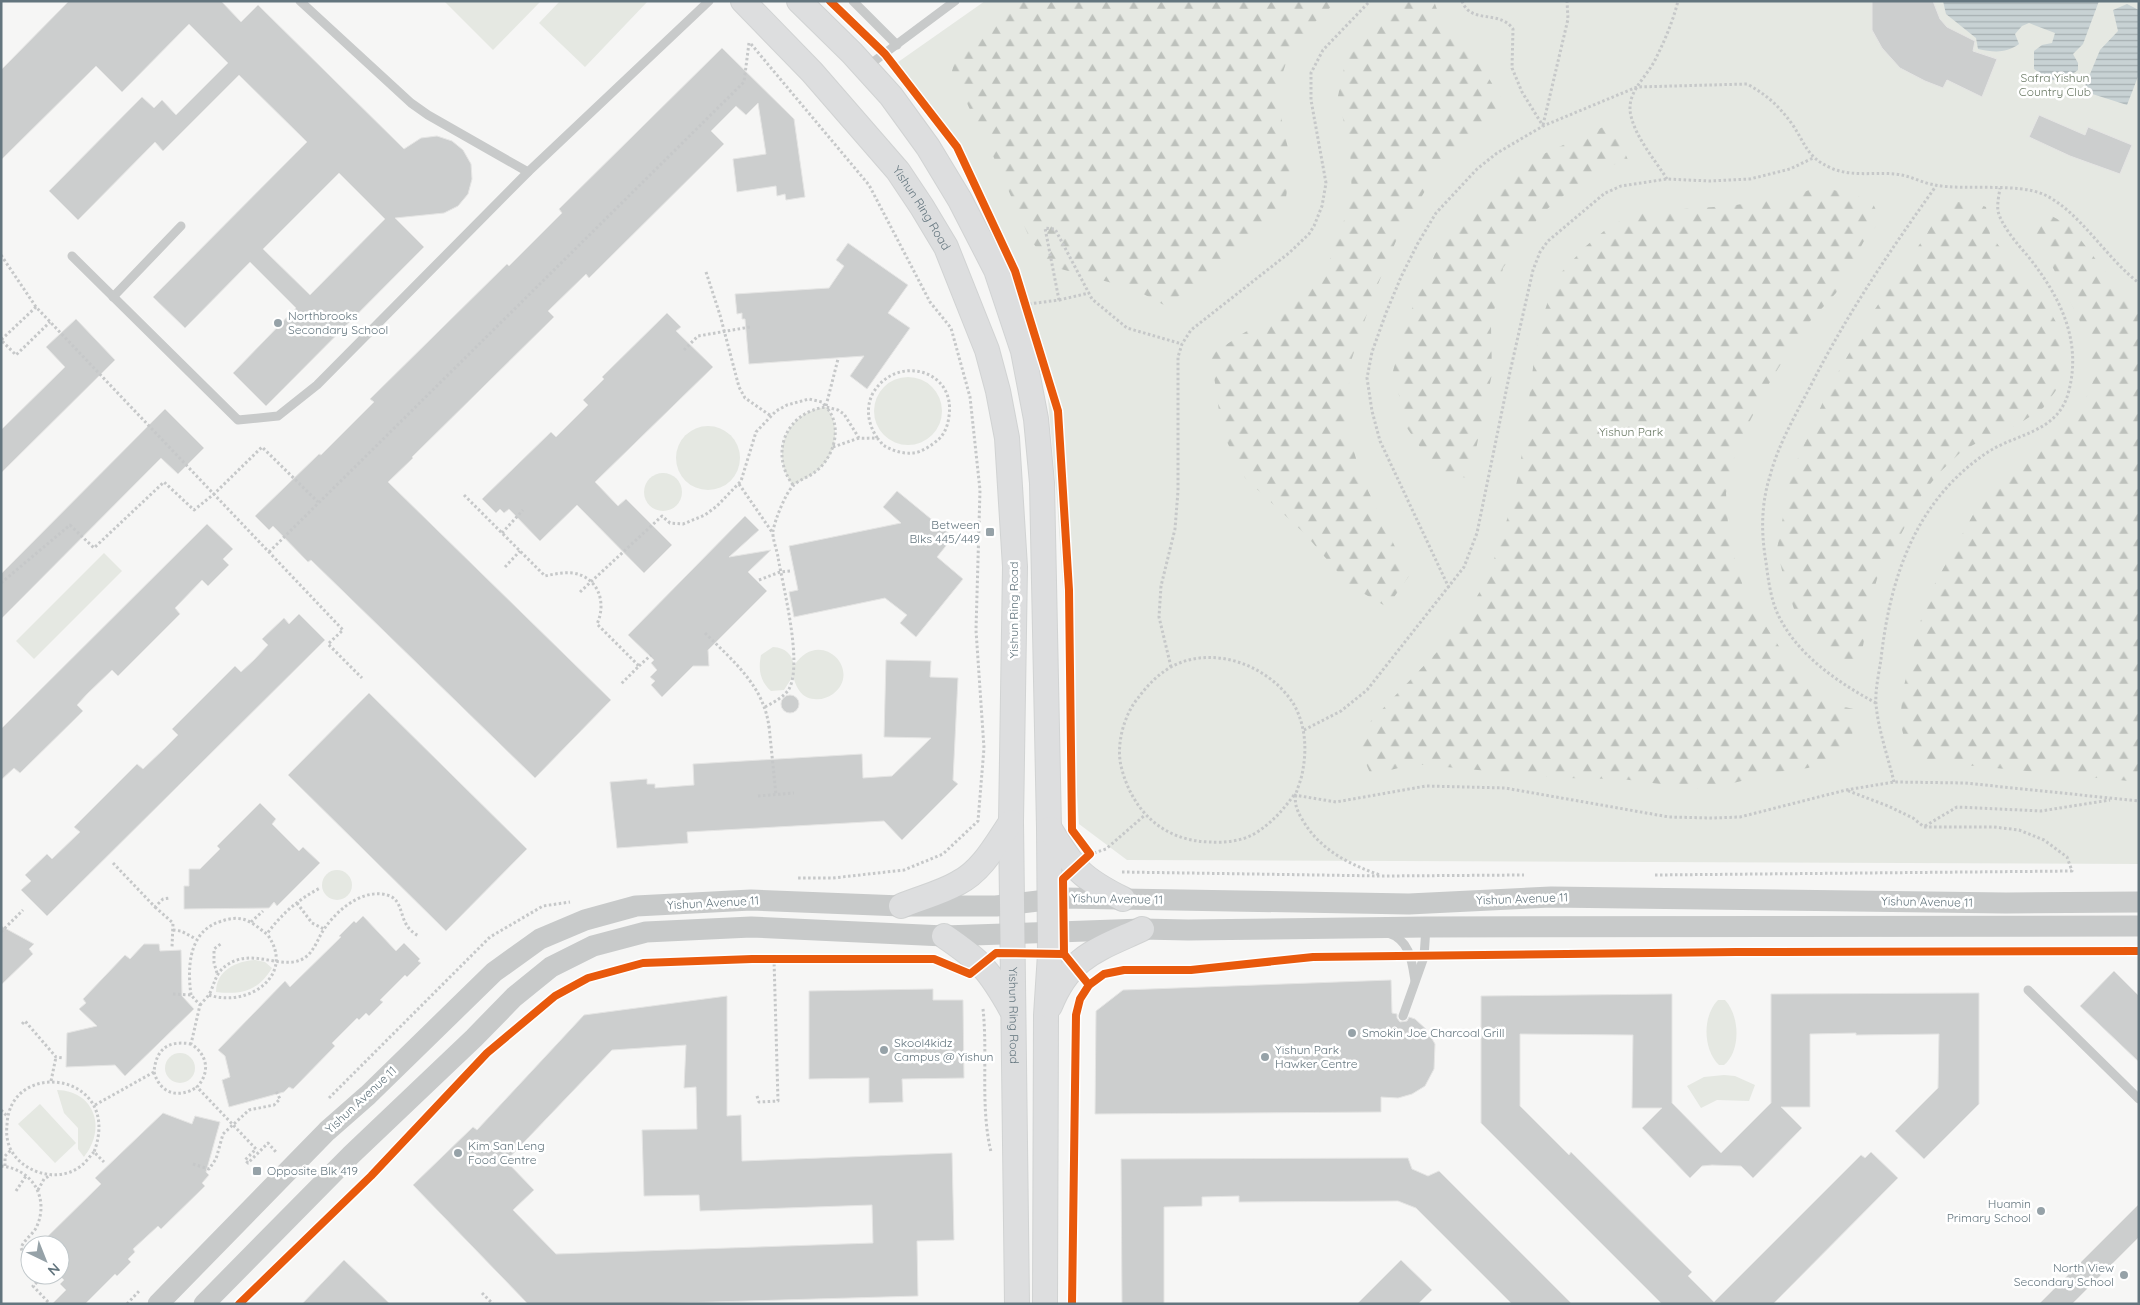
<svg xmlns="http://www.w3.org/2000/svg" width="2140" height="1305" font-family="Quicksand,sans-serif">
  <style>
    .green { fill: #e5e8e2 }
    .forest { fill: url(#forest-firs) }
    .water { fill: url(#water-rules) }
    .building { fill: #cccece; stroke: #e5e5e4; fill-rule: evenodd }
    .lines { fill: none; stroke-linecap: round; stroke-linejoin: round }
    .secondary-casing { stroke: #d1d3d3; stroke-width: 26 }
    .path { stroke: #c6c8c9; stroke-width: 3; stroke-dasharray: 2.5 2.5; stroke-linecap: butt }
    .service { stroke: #c8caca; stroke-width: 9 }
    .tertiary { stroke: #c8caca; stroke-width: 21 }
    .secondary { stroke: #dddedf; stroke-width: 24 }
    .cycleway-casing { stroke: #fff; stroke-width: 11 }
    .cycleway { stroke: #e8590c; stroke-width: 8 }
    .poi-dot { fill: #96a2a8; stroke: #fff; stroke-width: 2 }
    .labels { text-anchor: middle; stroke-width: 5; stroke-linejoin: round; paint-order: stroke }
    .park-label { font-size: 12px; fill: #6c7b66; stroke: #fff }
    .street-label { font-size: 12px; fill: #63757e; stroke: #fff }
    .poi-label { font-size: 12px; fill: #63757e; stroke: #fff; text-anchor: start }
  </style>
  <defs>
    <pattern id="forest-firs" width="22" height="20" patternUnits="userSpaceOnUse" patternTransform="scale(1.25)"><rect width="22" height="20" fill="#e5e8e2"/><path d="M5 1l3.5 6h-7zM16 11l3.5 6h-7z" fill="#bdc1bc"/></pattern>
    <pattern id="water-rules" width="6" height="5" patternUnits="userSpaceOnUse" patternTransform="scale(1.25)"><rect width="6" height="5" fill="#c8d2d4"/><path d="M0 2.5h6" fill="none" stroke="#a6afb1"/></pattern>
  </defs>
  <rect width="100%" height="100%" fill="#f6f6f5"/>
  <g class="green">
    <polygon points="444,1 541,1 493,50"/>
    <polygon points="560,1 648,1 585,67 539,23"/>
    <polygon points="985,1 2139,1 2139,864 1127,860 1079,824 1057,500 1047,388 1017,265 957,147 891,67"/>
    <circle cx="908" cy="411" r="34"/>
    <path d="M826,407C840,423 837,450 823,465C815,474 803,480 793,485C769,453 787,412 826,407Z"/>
    <circle cx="708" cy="458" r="32"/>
    <circle cx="663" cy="492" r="19"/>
    <polygon points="104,553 122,571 34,659 16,641"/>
    <path d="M773,647C786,648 792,654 794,666C819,626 864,670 833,694C827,698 821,700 814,699C801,698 796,687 793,676L784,690L771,691C760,681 758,670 761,655Z"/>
    <circle cx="337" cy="885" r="15"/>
    <path d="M255,960L265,962L272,968C258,991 242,995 216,992C216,970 237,961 255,960Z"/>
    <path d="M1718,1000H1725C1740,1016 1741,1051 1724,1065H1719C1703,1050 1702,1016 1718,1000Z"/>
    <circle cx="180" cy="1068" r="15"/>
    <polygon points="1724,1075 1735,1076 1755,1085 1749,1101 1717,1100 1701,1108 1687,1086 1704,1077"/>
    <path d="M57,1090C95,1091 107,1129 84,1157L78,1149V1128L64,1113Z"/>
    <polygon points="40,1104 76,1143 55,1163 18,1124"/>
  </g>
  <g class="forest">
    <polygon points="1016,1 1337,1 1311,26 1290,51 1277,90 1283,127 1291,161 1285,205 1262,231 1236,256 1196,286 1164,305 1134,289 1050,266 1030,239 990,149 972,114 952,71 958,50"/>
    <polygon points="1408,1 1434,1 1439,15 1478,61 1508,109 1480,135 1444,158 1396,241 1373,296 1350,364 1347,427 1361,476 1409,576 1387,607 1349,585 1305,534 1245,478 1222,432 1211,355 1242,334 1291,305 1323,279 1352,198 1350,150 1338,96 1346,59 1395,9"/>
    <polygon points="1612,123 1628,160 1594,171 1541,214 1503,268 1491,326 1492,374 1476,449 1467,478 1437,472 1407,428 1393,371 1408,318 1435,254 1467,214 1519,165"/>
    <polygon points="1819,186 1871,200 1881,220 1864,241 1836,293 1800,332 1770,382 1737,446 1726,493 1729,540 1745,593 1796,673 1820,689 1835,705 1854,709 1852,741 1831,758 1808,768 1778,772 1717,787 1697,789 1622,779 1564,778 1414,764 1371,775 1356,741 1370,722 1437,652 1464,618 1488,578 1512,504 1520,467 1534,360 1545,310 1556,278 1586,246 1610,226 1638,212 1729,206 1794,196"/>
    <polygon points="1955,202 1973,202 1986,207 1990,234 2014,266 2039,293 2056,322 2062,351 2057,389 2043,408 2017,425 1995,433 1962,451 1940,472 1923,493 1877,579 1871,600 1863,646 1855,660 1840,660 1825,648 1797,618 1784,579 1777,549 1791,474 1830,386 1875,309 1926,235 1937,216"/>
    <polygon points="2048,214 2070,226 2128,301 2139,308 2139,782 1954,764 1909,756 1900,722 1903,690 1918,628 1933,587 1974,513 2016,467 2082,408 2093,381 2089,350 2079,319 2050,262 2033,237 2037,223"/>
  </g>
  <g class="water">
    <path d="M1943,1H2099L2083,44L2073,54L2078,63V70C2058,85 2053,83 2034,69V51L2042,45L2052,43L2055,33L2029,23L2022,26L2015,34L2019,44C2005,54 1993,52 1978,49L1976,38L1946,14Z"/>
    <polygon points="2127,4 2139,10 2139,74 2127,105 2083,91 2100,50 2118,31 2113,10"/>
  </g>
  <g class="building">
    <path d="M69,1H221L241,22L258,5L404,149L421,138L437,136L452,141L463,150L471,164L472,179L468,194L458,206L444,213L395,218L424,247L266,406L233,373L296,308L250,262L185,328L153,297L307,142L239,75L163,151L155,142L78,220L49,191L142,97L154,108L162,100L176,115L228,63L189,24L122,92L96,66L1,160V70ZM339,173L385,219L310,295L263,249Z"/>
    <polygon points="1872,1 1933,1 1940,19 1947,27 1975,41 1973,51 1997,59 1982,97 1947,80 1943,88 1925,81 1900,68 1882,48 1872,30"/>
    <polygon points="722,48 794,119 805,197 786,200 785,194 777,196 776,186 737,192 733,159 766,154 758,103 746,115 736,106 711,131 724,144 589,278 586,274 548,311 554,317 412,457 413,458 388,482 611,700 535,778 311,560 308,562 273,526 269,530 255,516 319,454 321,455 374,402 370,399 507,264 509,266 562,213 559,209"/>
    <polygon points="2039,115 2085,135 2088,127 2132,145 2120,174 2070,156 2029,137"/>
    <polygon points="848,243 908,285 888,313 910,328 867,389 850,376 864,356 749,364 745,319 742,319 742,313 737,314 735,294 829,288 844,266 836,260"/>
    <polygon points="667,313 681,327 676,331 713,367 595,482 618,506 626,499 672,545 644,573 577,505 540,541 509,509 504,513 500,509 496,513 482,499 551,432 556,437 588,405 583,400 604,379 602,377"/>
    <polygon points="76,319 115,360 1,473 1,430 65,367 46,347"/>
    <polygon points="165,409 204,448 178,474 161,458 1,619 1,574"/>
    <polygon points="897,491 953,537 937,557 963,579 916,637 900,623 907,615 885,598 794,617 789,592 798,590 789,546 901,523 883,507"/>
    <polygon points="745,516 759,530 729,557 771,550 748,572 767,591 708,650 709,666 693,666 662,697 651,685 655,681 650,677 657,670 651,663 654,660 628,635"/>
    <polygon points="207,524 233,549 223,559 229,565 208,586 202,580 175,608 180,614 118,676 112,670 87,694 77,705 83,711 20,773 14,768 1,780 1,729"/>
    <polygon points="299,614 325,640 47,916 21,890 31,881 25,875 47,854 52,859 80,832 74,827 137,764 143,769 165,748 178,735 172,729 235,666 241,672 254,660 268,645 262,639 284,618 289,624"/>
    <polygon points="886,660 931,661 930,677 958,678 953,780 958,784 902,840 884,821 687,832 688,843 617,848 610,782 647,779 647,784 655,784 655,788 694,785 693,764 862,754 863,778 892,776 931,738 884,737"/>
    <polygon points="369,693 527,849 446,931 288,775"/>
    <circle cx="790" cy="704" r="9"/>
    <polygon points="260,803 276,819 272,824 299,851 303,847 320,863 277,906 274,902 269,908 184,909 184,886 189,886 189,869 200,869 220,849 217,846"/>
    <polygon points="363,916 396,951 404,943 420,959 418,961 421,963 407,977 405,975 380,1000 383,1002 369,1016 366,1013 359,1020 357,1018 332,1043 335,1046 293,1089 289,1087 284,1092 229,1107 222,1080 230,1077 225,1056 218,1050 285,981 290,987 341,937 339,936 354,921 356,923"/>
    <polygon points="1,926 34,944 29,949 33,954 1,985"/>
    <polygon points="144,944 159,944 160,951 181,950 182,996 194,1009 125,1076 115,1065 66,1067 67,1033 97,1026 79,1009 86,1003 83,999 125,955 130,959"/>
    <polygon points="2114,971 2139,996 2139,1062 2080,1006"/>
    <polygon points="1391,980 1392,1013 1397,1014 1397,1018 1400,1022 1407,1021 1409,1017 1415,1019 1427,1030 1435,1044 1434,1069 1425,1086 1412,1094 1398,1098 1381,1097 1381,1112 1095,1114 1096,1011 1123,990"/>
    <polygon points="933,989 933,1000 963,1000 964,1078 902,1079 903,1102 869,1103 869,1078 809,1079 809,991"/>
    <polygon points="1979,993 1979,1104 1924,1159 1895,1131 1938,1088 1939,1034 1856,1035 1856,1033 1810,1034 1810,1107 1781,1107 1802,1128 1753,1178 1741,1166 1712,1165 1702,1166 1690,1178 1642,1128 1662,1108 1632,1108 1633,1035 1520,1034 1520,1106 1569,1155 1571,1152 1692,1272 1688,1276 1714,1302 1861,1155 1865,1158 1871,1152 1898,1178 1773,1304 1662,1304 1481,1123 1481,996 1672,994 1672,1103 1721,1153 1771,1103 1771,994"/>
    <path d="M727,996V1116L741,1115L742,1161L952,1153L954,1240L917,1241L918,1296L646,1304H528L413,1185L473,1127L477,1130L584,1015ZM686,1045L684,1088L696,1087L697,1129L642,1130L644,1196L699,1195L700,1211L872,1205L873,1243L556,1254L513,1210L534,1190L506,1161L612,1050Z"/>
    <polygon points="163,1113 192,1124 195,1116 220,1122 206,1172 209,1175 202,1183 205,1186 161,1229 158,1226 133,1249 135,1252 128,1259 131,1262 117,1276 115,1274 85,1304 52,1304 66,1290 60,1284 64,1280 59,1275 60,1245 39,1245 101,1184 95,1178"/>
    <polygon points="1408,1158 1412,1169 1428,1176 1439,1171 1572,1304 1512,1304 1416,1208 1398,1201 1239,1202 1239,1196 1202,1197 1202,1206 1164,1207 1164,1304 1122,1304 1121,1159"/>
    <polygon points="2139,1204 2139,1237 2072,1304 2039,1304"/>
    <polygon points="344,1260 390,1304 302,1304"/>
    <polygon points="1401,1260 1432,1290 1418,1304 1357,1304"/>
  </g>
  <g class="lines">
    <g class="secondary-casing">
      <g id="secondary">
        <path id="s1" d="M743,1L812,72L898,171L922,207L946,247L987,350L998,391L1007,438L1015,567L1011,822L1017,1304"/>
        <polyline points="799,1 852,53 891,96 928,147 960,200 996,270 1023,351 1036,419 1042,483 1049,828 1050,954 1046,1015 1045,1304"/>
        <path d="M1050,829C1074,869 1081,878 1123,899"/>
        <path d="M901,906C920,898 941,893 958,883C982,871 996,844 1011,822"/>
        <path d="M944,936C981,961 989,970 1011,1009"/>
        <path d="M1050,1006C1070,956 1097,950 1142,929"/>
      </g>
    </g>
    <g class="path">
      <path d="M1462,1C1471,25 1499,9 1513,29L1512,68L1522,92L1543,126"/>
      <polyline points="751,44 869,185 930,302 951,328 970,397 980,490 976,630 984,748 978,821 943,854 904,870 833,878 797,878"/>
      <polyline points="1543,125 1568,19 1567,1"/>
      <path d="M1667,179C1655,160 1636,138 1631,116C1625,92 1647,78 1656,58C1665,40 1673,21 1678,1"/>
      <polyline points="1,255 36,307 343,630 328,644 362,678"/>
      <polyline points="706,272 720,315 739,387 745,398 771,416"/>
      <polyline points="1059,300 1089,293"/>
      <polyline points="1029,304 1059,300 1045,228 1055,229 1092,299 1127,328 1182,344"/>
      <polyline points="36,307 1,340 16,355 50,322"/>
      <polyline points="684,350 698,336 750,327"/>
      <polyline points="826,406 838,359"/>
      <polyline points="833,447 859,438"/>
      <polyline points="739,484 772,532"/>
      <path d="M793,485C769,453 786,412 826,407"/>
      <path d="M464,495L545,576C554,574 564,572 573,573C598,577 607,602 597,624L639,666L621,684"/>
      <polyline points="502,533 523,510"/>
      <polyline points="269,552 744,82 749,43"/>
      <polyline points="505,567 520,551"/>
      <polyline points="759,580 780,572 791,571"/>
      <polyline points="1,583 70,525 94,548 164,482 194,510 214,494 262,447 318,502"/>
      <path d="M1449,588L1380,441L1372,411L1367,378L1372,352L1386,313L1401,277L1418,243L1436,213L1477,169L1497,153L1543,126L1637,87L1747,84C1766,94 1780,107 1792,124C1806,144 1806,157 1831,168C1851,177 1873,172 1895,174C1909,175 1922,183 1935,185C1966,191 2017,182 2045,195C2080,212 2106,258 2139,283"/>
      <path d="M580,592L662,516L670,523L683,524L705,515L717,506L741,481L756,432L776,411L787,405L809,399L822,402L826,407L838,410L844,414L859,438C864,439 873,437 878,439C880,440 881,443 883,445C891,450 902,454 912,453C921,453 932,445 939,439C945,433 948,425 949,416C956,369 896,354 873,393C865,408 868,425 878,439"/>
      <path d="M705,633C733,661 764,686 769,727"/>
      <polyline points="639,666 651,655"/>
      <polyline points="1171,667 1159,617 1161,586 1175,529 1178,491 1178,357 1182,344 1191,330 1289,253 1309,234 1314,226 1322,206 1326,183 1311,100 1311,73 1323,50 1370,1"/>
      <path d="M1876,703C1837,682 1794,653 1776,610C1770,594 1768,578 1766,562C1761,533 1761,504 1770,476C1778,445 1795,416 1810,387C1847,314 1889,252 1936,186"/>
      <path d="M765,707C774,702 784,697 789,689C803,663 783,587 778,557C777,550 772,538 773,531C775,520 785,494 793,486C798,480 809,477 815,472C834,458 843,427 827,408"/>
      <polyline points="769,726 776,795"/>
      <polyline points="1304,730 1341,711 1367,690 1464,567 1477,533 1510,372 1533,270 1540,252 1548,241 1605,193 1621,186 1667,179 1709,181 1750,179 1790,169 1813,158"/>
      <path d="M1894,782C1888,757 1878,729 1876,704C1875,690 1879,673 1881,659C1890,578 1915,502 1985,454C2015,433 2056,434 2068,394C2083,341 2060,296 2027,255C2018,245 2001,225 1998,211C1997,204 1999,195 2000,188"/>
      <polyline points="1294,795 1336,802 1426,786 1505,788 1669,817 1712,818 1740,817 1846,790 1894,782 1965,783 2139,801"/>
      <path d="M1294,795C1282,811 1272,823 1254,834C1242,841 1224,843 1210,842C1163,841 1132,811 1121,766C1116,744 1124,715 1138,698C1147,686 1157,675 1171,667C1213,644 1268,665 1293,703C1305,723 1307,747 1303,769C1300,791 1288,796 1302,819C1319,849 1348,864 1380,875"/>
      <polyline points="758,796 794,793"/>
      <polyline points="1925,826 1957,807 2041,811 2110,800"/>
      <polyline points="1094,853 1106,849 1145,815"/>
      <polyline points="113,863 155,907 163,899 170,898"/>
      <polyline points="1122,872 1382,876 1524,875"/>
      <polyline points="1655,875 2072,871 2067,857 2044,840 2019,830 1994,827 1924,827 1913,818 1888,806 1846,790"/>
      <polyline points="297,903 312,923 324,929"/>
      <polyline points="155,907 173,923 172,947"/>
      <polyline points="251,922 263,911"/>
      <polyline points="173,930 181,931 196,939"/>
      <polyline points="1,932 23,910"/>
      <polyline points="217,973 214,963 214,949 222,943"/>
      <path d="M173,994L191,995L200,1005L191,1044C207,1054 211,1072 197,1087L256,1149L245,1160L248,1163L268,1143L276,1152"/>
      <path d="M191,995C187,966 189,930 222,921C230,918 240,917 248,921C255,924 261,930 267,934C280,915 299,899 320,888"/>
      <path d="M209,995C248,1008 297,975 267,934"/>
      <path d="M200,1005C203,1001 208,997 210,993C215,982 216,972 227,965C254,946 285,974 307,956C313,951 317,942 321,934C332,915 357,891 382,894C409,897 394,924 419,936"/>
      <path d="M983,1009C988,1056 980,1106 991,1152"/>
      <polyline points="22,1024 25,1021 56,1057 64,1058"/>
      <path d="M154,1072C160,1094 179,1099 197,1087"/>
      <polyline points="51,1081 56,1057"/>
      <polyline points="757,1096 759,1102 778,1101 774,959"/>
      <polyline points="329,1098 490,937 543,906 570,902"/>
      <path d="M95,1105L154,1072C156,1049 168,1040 191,1044"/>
      <polyline points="1,1110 7,1116"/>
      <path d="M94,1152C89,1157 85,1164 78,1168C56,1183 21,1172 10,1148C7,1141 6,1133 7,1126C8,1057 124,1072 94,1152L104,1162"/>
      <polyline points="193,1164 209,1169 216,1159 223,1134 249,1110 274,1105 280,1099 276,1091"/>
      <path d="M1,1166C33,1169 49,1198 37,1226C34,1234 24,1239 21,1248L24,1255L30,1261"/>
      <polyline points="5,1166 5,1156 11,1150"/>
      <polyline points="38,1190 44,1179 51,1175"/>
      <polyline points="16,1191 26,1176"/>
      <polyline points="44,1275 33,1286 50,1304"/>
      <polyline points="482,1293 493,1304"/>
      <polyline points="127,1304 140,1290"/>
    </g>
    <g class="service">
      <polyline points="300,1 411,103 428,115 528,172"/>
      <polyline points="853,1 897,45"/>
      <polyline points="865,68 955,1"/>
      <polyline points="72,256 238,420 278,416 317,385 528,172 709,1"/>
      <polyline points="113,297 181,226"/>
      <path d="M1388,933C1410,940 1412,961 1415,981"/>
      <polyline points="2028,990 2139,1099"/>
      <polyline points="1403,1016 1424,957 1426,927"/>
    </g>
    <g class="tertiary">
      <polyline points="158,1304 327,1131 368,1095 494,972 540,939 585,920 636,906 751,900 901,906 996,906 1063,898 1409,904 1551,897 2006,903 2139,902"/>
      <polyline points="204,1304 351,1155 474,1038 514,997 551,967 593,946 646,932 751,927 944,936 1142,929 1188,930 1426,927 2139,926"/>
    </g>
    <use href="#secondary" class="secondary"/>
    <g class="cycleway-casing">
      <g id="cycleway">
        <polyline points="830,1 885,54 957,147 1015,271 1058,411 1069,590 1072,830 1090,854 1063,879 1064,954 1089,985"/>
        <polyline points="239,1304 371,1176 487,1053 555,996 588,978 643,963 752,959 934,959 970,974 996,953 1064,954"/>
        <polyline points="1072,1304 1076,1015 1080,999 1089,985 1104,974 1124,970 1191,970 1313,957 1736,952 2139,951"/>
      </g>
    </g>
    <use href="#cycleway" class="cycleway"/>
  </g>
  <g class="poi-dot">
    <circle cx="278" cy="323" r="5"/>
    <rect x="985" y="527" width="10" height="10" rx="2.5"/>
    <circle cx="1352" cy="1033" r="5"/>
    <circle cx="884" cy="1050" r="5"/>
    <circle cx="1265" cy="1057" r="5"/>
    <circle cx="458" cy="1153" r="5"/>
    <rect x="252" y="1166" width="10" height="10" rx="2.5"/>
    <circle cx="2041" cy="1211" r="5"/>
    <circle cx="2124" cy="1275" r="5"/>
  </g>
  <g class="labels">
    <g class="park-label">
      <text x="2055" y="82">Safra Yishun<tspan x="2055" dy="14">Country Club</tspan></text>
      <text x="1631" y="436">Yishun Park</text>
    </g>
    <g class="street-label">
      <text dy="4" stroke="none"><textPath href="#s1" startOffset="274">Yishun Ring Road</textPath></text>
      <text transform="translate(1014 610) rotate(-90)" y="4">Yishun Ring Road</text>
      <text transform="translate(1117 899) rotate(1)" y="4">Yishun Avenue 11</text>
      <text transform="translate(1522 899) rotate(-2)" y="4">Yishun Avenue 11</text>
      <text transform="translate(1927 902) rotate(1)" y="4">Yishun Avenue 11</text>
      <text transform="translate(713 903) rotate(-3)" y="4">Yishun Avenue 11</text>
      <text dy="4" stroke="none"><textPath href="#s1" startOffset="1099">Yishun Ring Road</textPath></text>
      <text transform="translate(361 1100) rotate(-43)" y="4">Yishun Avenue 11</text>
    </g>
    <g class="poi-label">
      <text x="288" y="320">Northbrooks<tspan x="288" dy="14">Secondary School</tspan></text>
      <text x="980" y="529" text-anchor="end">Between<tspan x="980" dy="14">Blks 445/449</tspan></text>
      <text x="1362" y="1037">Smokin Joe Charcoal Grill</text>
      <text x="894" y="1047">Skool4kidz<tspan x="894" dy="14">Campus @ Yishun</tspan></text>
      <text x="1275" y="1054">Yishun Park<tspan x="1275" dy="14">Hawker Centre</tspan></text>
      <text x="468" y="1150">Kim San Leng<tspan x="468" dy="14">Food Centre</tspan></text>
      <text x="267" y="1175">Opposite Blk 419</text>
      <text x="2031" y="1208" text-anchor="end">Huamin<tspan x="2031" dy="14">Primary School</tspan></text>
      <text x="2114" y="1272" text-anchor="end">North View<tspan x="2114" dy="14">Secondary School</tspan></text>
    </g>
  </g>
  <rect width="2140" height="1305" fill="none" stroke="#63757e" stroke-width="5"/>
  <g transform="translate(45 1260) rotate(137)"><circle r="24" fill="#ffffff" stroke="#c1c8cb"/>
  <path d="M0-4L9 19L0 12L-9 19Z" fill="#96a2a8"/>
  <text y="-8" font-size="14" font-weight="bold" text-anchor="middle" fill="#63757e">N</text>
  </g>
</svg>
